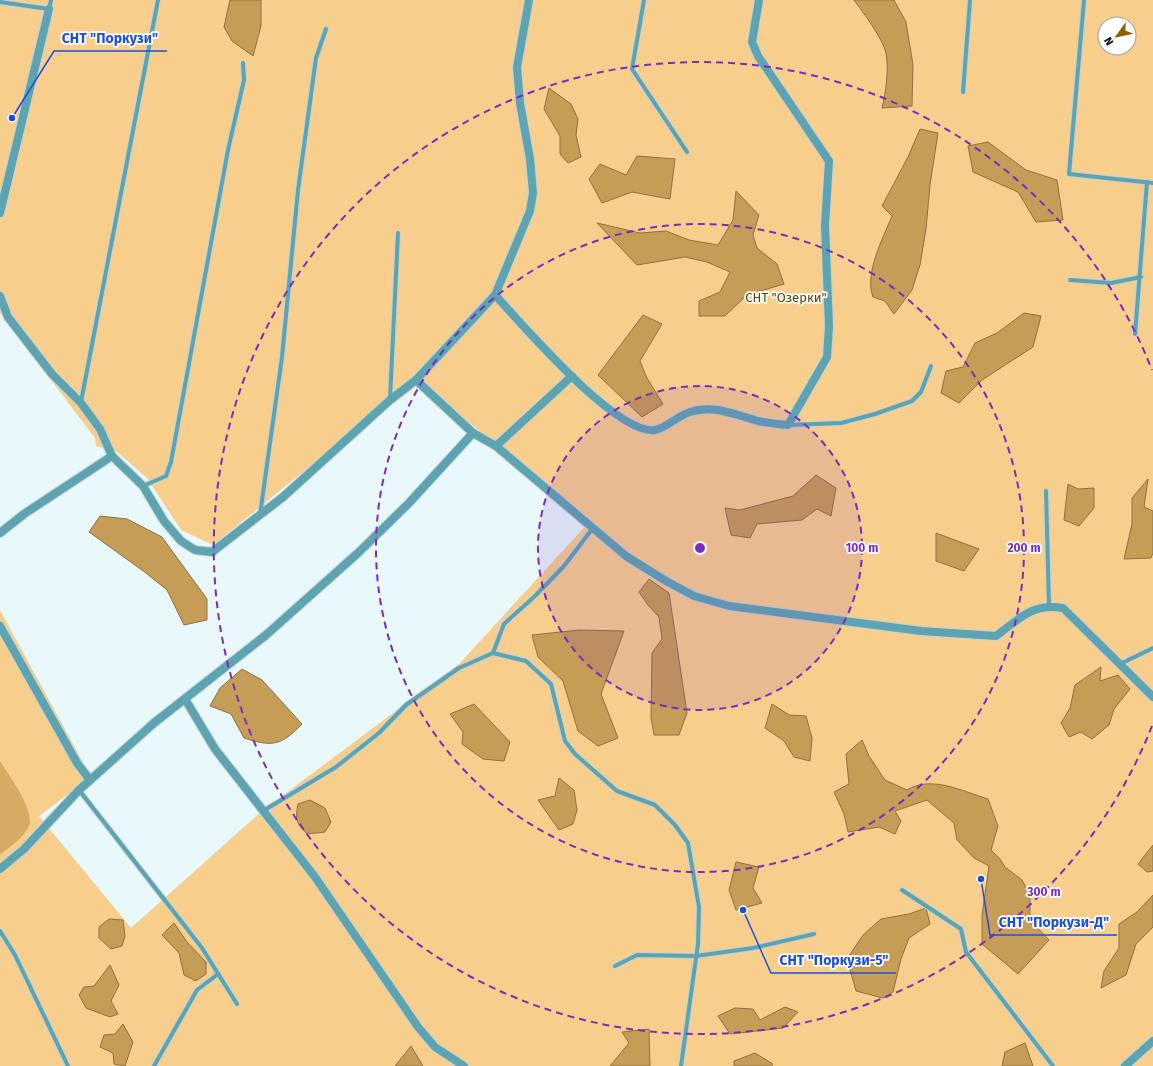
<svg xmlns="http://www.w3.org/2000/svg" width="1153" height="1066" font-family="'Fira Sans',sans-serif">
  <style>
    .green { fill: #f7ce8b; fill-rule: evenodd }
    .forest { fill: #d5ab65 }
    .water { fill: #c69d56; stroke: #8d7240 }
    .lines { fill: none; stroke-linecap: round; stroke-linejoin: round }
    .service-casing { stroke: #c4d2d5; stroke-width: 6 }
    .minor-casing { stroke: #c4d2d5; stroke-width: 10 }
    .service { stroke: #5ea4b0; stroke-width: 4 }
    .minor { stroke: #5ea4b0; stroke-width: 8 }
    .ring { fill: none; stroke: #7b2cbf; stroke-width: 2; stroke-dasharray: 7 5 }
    .labels { text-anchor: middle; stroke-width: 3.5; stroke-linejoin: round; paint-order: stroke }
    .park-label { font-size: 13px; fill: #5d4107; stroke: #fff }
    .centre { fill: #7b2cbf; stroke: #fff; stroke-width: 2 }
    .ring-label { font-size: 12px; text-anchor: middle; font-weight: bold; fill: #7b2cbf; stroke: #fff; stroke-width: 3.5; stroke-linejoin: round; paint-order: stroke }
    .leader { fill: none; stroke: #1d4ed8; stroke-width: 1.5 }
    .callout-dot { fill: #1d4ed8; stroke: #fff; stroke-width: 1.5 }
    .callout-label { font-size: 14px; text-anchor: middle; font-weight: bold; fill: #1d4ed8; stroke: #fff; stroke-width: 3.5; stroke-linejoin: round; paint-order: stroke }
  </style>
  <rect width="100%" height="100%" fill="#e8f8fb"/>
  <path class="green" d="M0,0H1153V1066H0V610L91,777L39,816L131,928L262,811L460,663L591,520L416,380L213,545L181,530L147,478L117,452L96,446L95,438L0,313ZM1105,24H1129V48H1105Z"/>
  <path class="forest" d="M0,761C8,774 35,810 29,826C25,837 9,847 0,855Z"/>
  <g class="water">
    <polygon points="230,0 261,0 261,26 253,56 232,41 224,27"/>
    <path d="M854,0H894L906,22L913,65L912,106L882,108C886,90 889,72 886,53C883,39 863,12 854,0Z"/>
    <polygon points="549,88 571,104 578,119 576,135 581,157 568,163 560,154 560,136 544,109"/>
    <path d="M920,129L938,133L930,185L926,229L920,265L912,290L894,314L885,301L873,297C864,274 883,238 892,216L882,206L908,157Z"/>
    <polygon points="988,142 1026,170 1057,180 1063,220 1036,222 1018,192 973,172 968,146"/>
    <polygon points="637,156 675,159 670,199 632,192 602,203 589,179 600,164 626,175"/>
    <polygon points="736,191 759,215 753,235 757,248 777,264 784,284 747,295 725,316 699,316 699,301 720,292 730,272 707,262 685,257 637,265 597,223 640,233 666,231 689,240 718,245 733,220"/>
    <polygon points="1024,313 1041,316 1033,347 982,380 959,403 941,393 946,371 963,367 975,343 997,333"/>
    <polygon points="643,315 662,324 640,361 647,378 663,404 642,417 598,375"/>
    <polygon points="816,475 836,488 831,516 817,509 802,520 757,524 750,538 731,535 725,508 740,510 793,496"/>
    <polygon points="1148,479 1144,507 1153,511 1153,553 1151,558 1124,559 1132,524 1132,498"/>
    <polygon points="1068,484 1078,489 1094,488 1094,508 1079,526 1064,520"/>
    <polygon points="100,516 127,519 162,537 207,599 207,620 184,625 167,590 146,573 89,532"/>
    <polygon points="936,533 979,549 964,571 936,561"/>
    <polygon points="649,579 669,593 687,713 679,735 654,735 651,718 652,653 662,639 659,617 648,605 639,592"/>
    <polygon points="579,630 624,631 601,694 618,738 598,746 578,731 563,681 538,657 532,635"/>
    <polygon points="1101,667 1100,681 1118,675 1130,689 1114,709 1109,725 1092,739 1081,732 1069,737 1061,723 1070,708 1075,685"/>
    <path d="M242,669L262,680L302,724C281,746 272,747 244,738L231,714L210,706L220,688Z"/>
    <polygon points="474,704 510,742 504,761 483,759 462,744 463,732 450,714"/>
    <polygon points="772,704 789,715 806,716 812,738 810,761 794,757 784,741 765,728"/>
    <path d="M862,740L869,756L885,780L907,790C931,775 962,791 988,799L998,826L991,850L1000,859L1005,867L1022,880L1030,895V920L1049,940L1018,974L982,944V915L989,866L974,858L957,840L954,823L927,800L895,811L901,821L895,834L879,827L848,832L844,814L834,792L849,784L846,754Z"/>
    <polygon points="559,778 574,790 577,810 573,824 559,830 538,800 555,796"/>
    <path d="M310,800L325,808L331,822L325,832L307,834C296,822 295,821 298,804Z"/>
    <polygon points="1153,845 1153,871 1147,872 1138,864"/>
    <polygon points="736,862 759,867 753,888 762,903 736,910 729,890"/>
    <polygon points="1153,895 1153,927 1136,944 1126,975 1101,988 1104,971 1119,948 1119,924 1137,912"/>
    <polygon points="926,908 930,924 909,938 901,959 893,992 883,998 856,991 847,959 863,935 881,919 909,914"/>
    <polygon points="109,919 123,920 125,936 122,946 111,949 99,938 99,927"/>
    <polygon points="174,923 187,942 206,962 206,974 196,981 184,975 179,953 162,935"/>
    <polygon points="110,965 119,985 111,1001 118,1014 110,1017 86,1008 79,995 84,987 94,986"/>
    <polygon points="785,1007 798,1012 783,1028 730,1034 718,1016 735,1008 753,1009 760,1020"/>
    <polygon points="123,1024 133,1042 125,1066 114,1064 113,1053 100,1047 104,1035 115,1034"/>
    <polygon points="649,1029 650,1066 610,1066 629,1043 622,1032"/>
    <polygon points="1025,1043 1033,1066 1002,1066 1005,1052"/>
    <polygon points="411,1046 423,1066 395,1066"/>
    <polygon points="755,1053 773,1064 771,1066 734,1066 734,1061"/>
  </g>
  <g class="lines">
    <g class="service-casing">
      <g id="service">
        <polyline points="644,0 632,69 687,152"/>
        <polyline points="1084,0 1069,174 1153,183"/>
        <polyline points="0,2 49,9 51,0"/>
        <polyline points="963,92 970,0"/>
        <polyline points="1070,280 1111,283 1141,277"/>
        <polyline points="1135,334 1147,182"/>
        <polyline points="390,399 398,233"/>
        <polyline points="81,402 158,0"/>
        <polyline points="789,425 841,423 875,414 912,401 921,392 931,366"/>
        <polyline points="143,486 166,476 171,462 228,150 244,80 243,63"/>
        <polyline points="1046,491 1049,606"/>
        <polyline points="260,515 282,357 298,190 316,58 326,29"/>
        <polyline points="493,653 526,661 551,684 565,741 575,754 617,791 655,805 675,825 688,843 699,907 698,944 681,1066"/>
        <polyline points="1120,664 1153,648"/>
        <polyline points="79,790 202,948 237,1004"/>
        <polyline points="263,811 336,767 379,733 406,705 459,668 493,653 504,624 535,596 564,566 593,528"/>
        <polyline points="902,890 961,929 966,952 1053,1066"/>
        <polyline points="0,931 15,955 68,1066"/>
        <polyline points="615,966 637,955 696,956 753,948 814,934"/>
        <polyline points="154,1066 197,990 218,974"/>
      </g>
    </g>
    <g class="minor-casing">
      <g id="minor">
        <polyline points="0,213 49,9"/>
        <path d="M495,295C522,324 616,435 655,430C666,428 679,415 690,412C713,404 736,415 758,421C768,423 778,424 788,425L827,357L829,326L825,225L829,161L758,56L752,42L759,0"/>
        <polyline points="0,296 8,317 52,374 81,403 100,429 112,456 143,486 164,521 181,541 195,550 212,552 283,497 390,400 416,380"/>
        <path d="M473,433L496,446L626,556L666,581L694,596L729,606L921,631L996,636C1019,619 1032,603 1063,608L1153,697"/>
        <polyline points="496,446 572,376"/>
        <polyline points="0,533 24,514 112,456"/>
        <polyline points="0,626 77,763 90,780"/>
        <polyline points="185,699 215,749 315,877 418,1027 435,1047 464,1066"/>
        <polyline points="0,869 24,849 79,790 154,723 266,635 358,553 409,503 473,433 416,380 495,295 530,211 533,193 530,159 520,103 517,67 529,0"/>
        <polyline points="1125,1066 1153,1041"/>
      </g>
    </g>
    <use href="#service" class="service"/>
    <use href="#minor" class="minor"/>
  </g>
  <circle cx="700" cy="548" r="162" fill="#7b2cbf" fill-opacity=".12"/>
  <g class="ring">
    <circle cx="700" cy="548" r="162"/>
    <circle cx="700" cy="548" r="324"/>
    <path d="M1152 726A486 486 0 1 1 1152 370"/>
  </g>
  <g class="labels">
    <g class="park-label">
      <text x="786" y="302">СНТ "Озерки"</text>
    </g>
  </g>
  <circle cx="700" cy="548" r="6" class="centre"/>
  <g class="ring-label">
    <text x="862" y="552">100 m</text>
    <text x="1024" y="552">200 m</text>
    <text x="1044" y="896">300 m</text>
  </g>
  <path class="leader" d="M12 118L54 51H167M981 879L990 935H1117M743 910L771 973H896"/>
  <g class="callout-dot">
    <circle cx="12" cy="118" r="4"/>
    <circle cx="981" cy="879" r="4"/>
    <circle cx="743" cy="910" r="4"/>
  </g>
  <g class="callout-label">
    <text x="110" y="43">СНТ "Поркузи"</text>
    <text x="1054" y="927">СНТ "Поркузи-Д"</text>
    <text x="834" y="965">СНТ "Поркузи-5"</text>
  </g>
  <g transform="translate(1117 36) rotate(237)"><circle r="19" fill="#ffffff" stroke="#9c9e9e"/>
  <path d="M0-3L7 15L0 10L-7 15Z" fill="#8b6203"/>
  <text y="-6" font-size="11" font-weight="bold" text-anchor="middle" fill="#070c0d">N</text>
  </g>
</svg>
